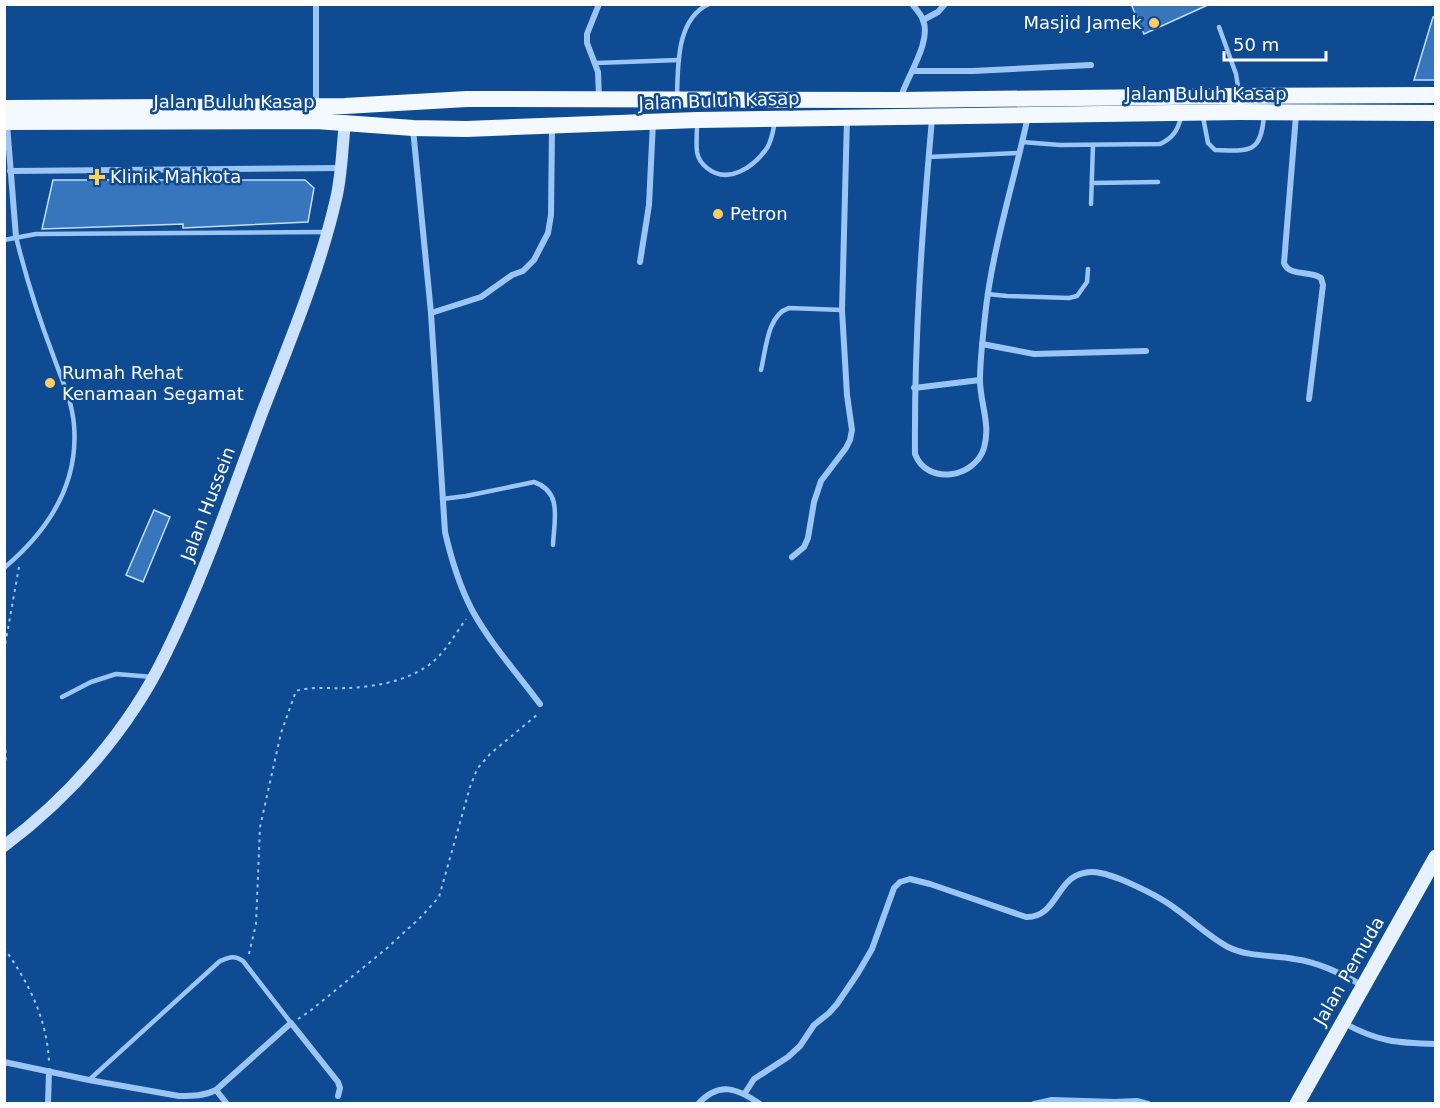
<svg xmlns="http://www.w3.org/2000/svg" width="1440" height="1108" font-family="'DejaVu Sans',sans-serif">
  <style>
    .building { fill: #3775bc; stroke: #c3dffe; stroke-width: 1.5 }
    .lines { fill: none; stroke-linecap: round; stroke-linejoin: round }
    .path { stroke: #9bc5f4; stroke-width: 2; stroke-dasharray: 3 4.5; stroke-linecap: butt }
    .service { stroke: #9bc5f4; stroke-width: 4.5 }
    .minor { stroke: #9bc5f4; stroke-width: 6 }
    .secondary { stroke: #cbe1fd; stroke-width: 12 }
    .primary { stroke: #e8f1ff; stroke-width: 15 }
    .trunk { stroke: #f4f8ff; stroke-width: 16 }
    .poi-dot { fill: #ffcd5e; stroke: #0f4b93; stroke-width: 2 }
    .labels { text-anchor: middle; stroke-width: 5; stroke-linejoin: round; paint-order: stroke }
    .poi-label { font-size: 18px; fill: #fff; stroke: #0f4b93; text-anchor: start }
    .street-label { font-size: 18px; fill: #fff; stroke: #0f4b93 }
  </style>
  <rect width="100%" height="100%" fill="#0f4b93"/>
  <g class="building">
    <polygon points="1131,4 1210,4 1144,34"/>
    <polygon points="1433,17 1436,17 1436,80 1414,80"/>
    <polygon points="53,180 305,180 314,188 308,222 183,228 183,224 42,229"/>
    <polygon points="154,510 170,517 143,582 126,575"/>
  </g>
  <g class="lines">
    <g class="path">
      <polyline points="4,651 19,567"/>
      <polyline points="4,735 6,756 4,773"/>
      <path d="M4,948C29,983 47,1019 49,1062"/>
      <path d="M249,954L256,924L260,827L281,733L296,691C311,686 332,689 347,688C376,687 413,680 435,660C447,649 456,633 466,619"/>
      <polyline points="298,1019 310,1011 386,949 422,916 439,897 470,787 477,769 490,754 538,714"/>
    </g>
    <g class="service">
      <polyline points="1219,27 1236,74 1239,93"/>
      <polyline points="596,63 679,60"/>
      <path d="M677,97C678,66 676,19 709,4"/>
      <path d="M1203,117L1208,143L1215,150C1250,151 1261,154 1264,115"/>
      <path d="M697,124C697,133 696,143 697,152C698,158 702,164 707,168C728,185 754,167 767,148C772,140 773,131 775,121"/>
      <path d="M1022,142L1060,145L1160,144C1173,138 1178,130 1181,117"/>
      <polyline points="928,157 1020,153"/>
      <polyline points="1092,183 1158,182"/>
      <polyline points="1091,204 1093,145"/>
      <polyline points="4,240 36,234 325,232"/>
      <polyline points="987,294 1007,296 1069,298 1077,296 1087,282 1088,269"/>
      <path d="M761,370C766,350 767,315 789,308L842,310"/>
      <path d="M442,499L466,496L534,482C563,492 554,520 553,545"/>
      <path d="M4,568C48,531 79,484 74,425C72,400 61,378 53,355C38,316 26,277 16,237"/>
      <polyline points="62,697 91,682 116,674 153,677"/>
      <path d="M89,1080L220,961C230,957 234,955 243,961L291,1023"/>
    </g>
    <g class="minor">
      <polyline points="599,4 587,34 587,43 598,72 599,98"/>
      <polyline points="923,20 938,12 945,4"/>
      <polyline points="913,71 973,71 1091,65"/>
      <path d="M901,97C907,76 932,42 923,20C921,14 916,9 912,4"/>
      <polyline points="316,106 316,4"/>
      <path d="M1296,115L1284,263C1289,277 1310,270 1321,278L1323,285L1309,399"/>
      <path d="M932,119C922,231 914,342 915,454C927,486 975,478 984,448C991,424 980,403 980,380C980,359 983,337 985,316C992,249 1014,182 1028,116"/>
      <polyline points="7,124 16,237"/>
      <path d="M413,129L431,313L445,532C451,558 459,585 472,610C490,643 517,673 540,704"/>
      <polyline points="10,171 340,168"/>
      <polyline points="640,262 649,205 653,122"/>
      <polyline points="431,313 481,297 512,275 523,271 534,260 548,233 551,215 552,127"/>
      <polyline points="982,344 1034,354 1146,351"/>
      <polyline points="914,388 980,380"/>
      <polyline points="792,557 804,547 808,538 814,502 821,481 846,448 850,440 852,430 847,395 842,310 847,118"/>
      <path d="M1344,1023C1378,1042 1398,1043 1436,1044"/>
      <path d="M4,1062L89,1080L179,1096C193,1096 204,1096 216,1090L291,1023L338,1082L340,1088L338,1096"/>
      <polyline points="216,1090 227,1104"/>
      <path d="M745,1093L754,1079L788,1057L800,1046L814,1025L829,1013L837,1004L858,973L872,949L894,888L900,882L910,879L930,884L1026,917C1057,918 1056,878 1084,873C1096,870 1109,875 1120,879C1139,887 1159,896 1176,909C1193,921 1209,937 1228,947C1248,957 1273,955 1294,959C1319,962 1341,974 1362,985"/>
      <polyline points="48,1104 49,1071"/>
      <path d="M698,1104C719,1081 737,1088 760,1104"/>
      <polyline points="1034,1104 1052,1100 1115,1102 1137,1101 1148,1104"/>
    </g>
    <path class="secondary" d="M4,846C71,796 130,728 166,653C204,576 232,493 262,413C289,343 319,273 336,199C342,174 342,148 345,123"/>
    <polyline class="primary" points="1297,1104 1436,857"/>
    <g class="trunk">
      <polyline points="4,108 345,106 467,99 901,100 1239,96 1436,95"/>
      <polyline points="4,122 316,121 413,128 466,129 697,120 1240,112 1436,113"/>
    </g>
  </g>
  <g class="poi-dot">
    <circle cx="1154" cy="23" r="6"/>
    <path d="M94 168h6v6h6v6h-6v6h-6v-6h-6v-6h6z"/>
    <circle cx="718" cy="214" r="6"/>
    <circle cx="50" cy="383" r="6"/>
  </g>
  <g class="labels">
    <g class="poi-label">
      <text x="1142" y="29" text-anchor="end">Masjid Jamek</text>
      <text x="110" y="183">Klinik Mahkota</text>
      <text x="730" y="220">Petron</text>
      <text x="62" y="379">Rumah Rehat<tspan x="62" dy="21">Kenamaan Segamat</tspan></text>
    </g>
    <g class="street-label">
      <text x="1206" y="100">Jalan Buluh Kasap</text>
      <text transform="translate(719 101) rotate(-2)" y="6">Jalan Buluh Kasap</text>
      <text x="234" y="108">Jalan Buluh Kasap</text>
      <text transform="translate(208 504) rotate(-69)" y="6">Jalan Hussein</text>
      <text transform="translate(1349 971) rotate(-60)" y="6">Jalan Pemuda</text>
    </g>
  </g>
  <rect width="1440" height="1108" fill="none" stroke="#ffffff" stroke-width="12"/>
  <path d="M1224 51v9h102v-9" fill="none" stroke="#ffffff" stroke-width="3"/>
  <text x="1233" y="51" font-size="18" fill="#ffffff" stroke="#0f4b93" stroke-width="4.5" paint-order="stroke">50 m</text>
</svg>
